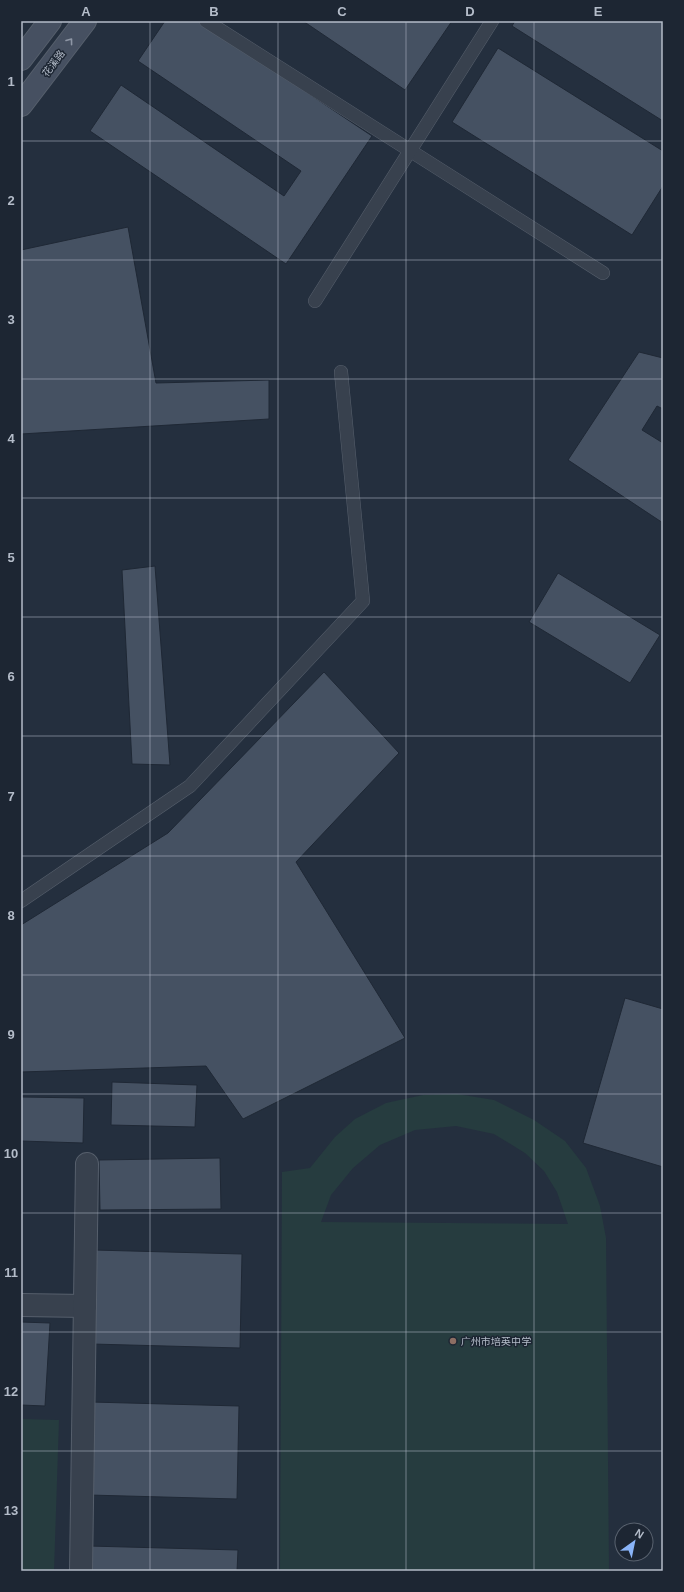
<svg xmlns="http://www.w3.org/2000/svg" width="684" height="1592" font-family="Arial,'Noto Sans SC',sans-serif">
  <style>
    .green { fill: #263c3f; fill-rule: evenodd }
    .building { fill: #455162; stroke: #1f2835 }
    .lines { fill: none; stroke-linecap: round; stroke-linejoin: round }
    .lane-casing { stroke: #565f6c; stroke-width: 14 }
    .street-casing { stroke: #565f6c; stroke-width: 24 }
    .secondary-casing { stroke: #565f6c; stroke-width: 24 }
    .lane { stroke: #38414e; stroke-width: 13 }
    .street { stroke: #38414e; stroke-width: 22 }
    .secondary { stroke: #465061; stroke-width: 22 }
    .oneway { stroke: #8e96a5 }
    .grid { fill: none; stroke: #b4bcc9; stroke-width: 1; stroke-opacity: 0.55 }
    .education-dot { fill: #8d6e63; stroke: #1d2633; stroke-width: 1.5 }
    .labels { text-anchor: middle; stroke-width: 3; stroke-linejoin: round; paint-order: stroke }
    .street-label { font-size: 10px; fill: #b4bcc9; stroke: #1d2633 }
    .poi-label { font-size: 10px; fill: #b4bcc9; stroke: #1d2633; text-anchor: start }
    .neatline { fill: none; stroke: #b4bcc9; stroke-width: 1.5 }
    .grid-label { font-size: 13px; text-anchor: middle; font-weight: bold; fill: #b4bcc9 }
  </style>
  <rect width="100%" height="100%" fill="#242f3e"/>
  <g class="green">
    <path d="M457,1094L494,1100L534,1120L565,1141L586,1168L600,1206L606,1238L609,1571H280L282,1172L310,1168L335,1137L355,1119L386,1103L423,1095ZM456,1126L494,1134L525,1153L544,1171L557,1192L568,1224L321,1222L331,1195L353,1168L380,1145L415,1130Z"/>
    <polygon points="21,1419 59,1420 54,1571 21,1571"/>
  </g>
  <g class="building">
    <polygon points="165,21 200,21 372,136 286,264 90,131 121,85 284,196 301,171 138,61"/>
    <polygon points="303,21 452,21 405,90"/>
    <polygon points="515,21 663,21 663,121 512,26"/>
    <polygon points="498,48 663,151 663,186 632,235 452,122"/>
    <polygon points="128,227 156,383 269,380 269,419 21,434 21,250"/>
    <polygon points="639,352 663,358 663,409 657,406 642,430 663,443 663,523 568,460"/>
    <polygon points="155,566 170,765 132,764 122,570"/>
    <polygon points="558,573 660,635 630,683 529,622"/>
    <polygon points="324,672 399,753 296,862 405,1038 243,1119 206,1066 21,1072 21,925 168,833"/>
    <polygon points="625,998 663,1009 663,1167 583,1143"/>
    <polygon points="112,1082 197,1085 195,1127 111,1125"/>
    <polygon points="21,1097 84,1098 83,1143 21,1141"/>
    <polygon points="220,1158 221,1209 100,1210 99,1160"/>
    <polygon points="94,1250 242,1254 240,1348 92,1344"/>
    <polygon points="21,1322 50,1323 45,1406 21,1405"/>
    <polygon points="91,1402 239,1406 237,1499 89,1495"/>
    <polygon points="89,1546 238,1550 237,1571 89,1571"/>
  </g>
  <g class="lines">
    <g class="lane-casing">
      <g id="lane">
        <polyline points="206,21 603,273"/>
        <polyline points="315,301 492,21"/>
        <polyline points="21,901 190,786 363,601 341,372"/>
      </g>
    </g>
    <g class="street-casing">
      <g id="street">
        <polyline points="21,1305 85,1306"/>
        <polyline points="81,1571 87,1164"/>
      </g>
    </g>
    <g class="secondary-casing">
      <g id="secondary">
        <polyline points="21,59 50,21"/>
        <polyline points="21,105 85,21"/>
      </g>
    </g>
    <use href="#lane" class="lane"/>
    <use href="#street" class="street"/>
    <use href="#secondary" class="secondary"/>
  </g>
  <defs><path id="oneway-chevron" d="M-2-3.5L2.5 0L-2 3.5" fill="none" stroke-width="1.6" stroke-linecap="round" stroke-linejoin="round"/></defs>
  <use class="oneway" href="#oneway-chevron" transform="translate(70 41) rotate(-53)"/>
  <path class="grid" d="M150,21V1571M278,21V1571M406,21V1571M534,21V1571M21,141H663M21,260H663M21,379H663M21,498H663M21,617H663M21,736H663M21,856H663M21,975H663M21,1094H663M21,1213H663M21,1332H663M21,1451H663"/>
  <circle class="education-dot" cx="453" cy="1341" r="4"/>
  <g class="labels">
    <g class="street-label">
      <text transform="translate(53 63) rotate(-53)" y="4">花溪路</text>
    </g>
    <g class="poi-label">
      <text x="461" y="1345">广州市培英中学</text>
    </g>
  </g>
  <rect width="684" height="1592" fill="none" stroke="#1d2633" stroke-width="44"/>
  <g transform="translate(634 1542) rotate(33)"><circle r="19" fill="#1d2633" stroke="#59626f"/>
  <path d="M0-3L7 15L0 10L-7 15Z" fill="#8ab4f8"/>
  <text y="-6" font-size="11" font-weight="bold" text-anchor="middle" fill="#b4bcc9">N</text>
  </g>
  <rect x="22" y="22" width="640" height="1548" class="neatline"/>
  <g class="grid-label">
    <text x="86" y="16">A</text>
    <text x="214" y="16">B</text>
    <text x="342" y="16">C</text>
    <text x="470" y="16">D</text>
    <text x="598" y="16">E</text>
    <text x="11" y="86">1</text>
    <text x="11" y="205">2</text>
    <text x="11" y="324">3</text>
    <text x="11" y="443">4</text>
    <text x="11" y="562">5</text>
    <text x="11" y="681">6</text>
    <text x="11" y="801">7</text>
    <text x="11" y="920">8</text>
    <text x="11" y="1039">9</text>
    <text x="11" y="1158">10</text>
    <text x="11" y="1277">11</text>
    <text x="11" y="1396">12</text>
    <text x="11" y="1515">13</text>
  </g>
</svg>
